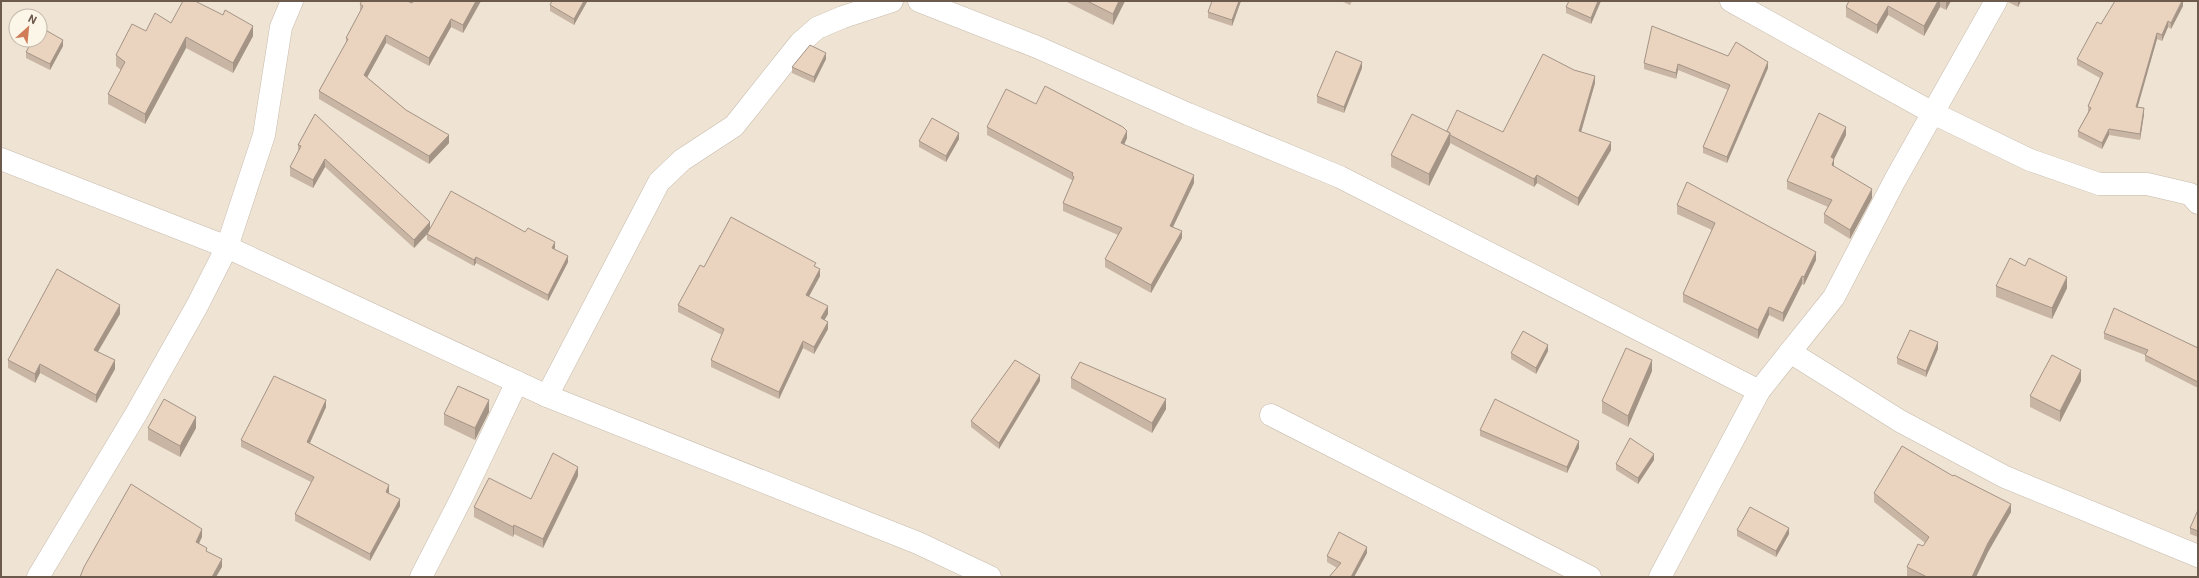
<svg xmlns="http://www.w3.org/2000/svg" width="2199" height="578" font-family="Roboto,sans-serif">
  <style>
    .residential { fill: #efe4d3; fill-rule: evenodd }
    .lines { fill: none; stroke-linecap: round; stroke-linejoin: round }
    .minor-casing { stroke: #c7baac; stroke-width: 23 }
    .minor { stroke: #fff; stroke-width: 22 }
    .wall { fill: #c9b5a4 }
    .shaded-wall { fill: #a49486 }
    .building { fill: #ead3bf; stroke: #a49486 }
  </style>
  <rect width="100%" height="100%" fill="#f8f2e3"/>
  <path class="residential" d="M1,1H2198V577H1ZM16,16H40V40H16Z"/>
  <g class="lines">
    <g class="minor-casing">
      <g id="minor">
        <polyline points="919,1 1037,47 1188,114 1340,177 1759,391"/>
        <polyline points="1731,1 1933,113 2030,160 2099,184 2147,184 2190,194 2198,203"/>
        <polyline points="1,159 227,247 547,396 918,543 990,577"/>
        <polyline points="1790,352 1900,421 2005,477 2198,556"/>
        <polyline points="547,396 659,182 682,160 734,126 800,43 817,28 843,17 892,1"/>
        <polyline points="1271,415 1590,577"/>
        <polyline points="38,577 136,414 197,306 227,247 264,135 281,27 292,1"/>
        <polyline points="421,577 462,497 517,382"/>
        <polyline points="1660,577 1759,391 1834,297 1895,180 1996,1"/>
      </g>
    </g>
    <use href="#minor" class="minor"/>
  </g>
  <g class="wall">
    <polygon points="481,1 463,33 451,27 429,66 386,43 367,77 406,110 449,143 429,164 319,99 319,91 346,43 346,38 360,12 360,4 412,3"/>
    <polygon points="587,1 574,25 550,11 550,5"/>
    <polygon points="1065,1 1125,1 1113,25"/>
    <polygon points="1241,1 1232,26 1208,18 1208,12"/>
    <polygon points="1341,1 1352,1 1350,5"/>
    <polygon points="1569,1 1601,1 1591,24 1566,13 1566,7"/>
    <polygon points="1849,1 1951,1 1946,10 1940,7 1924,36 1888,15 1877,34 1846,17 1846,7"/>
    <polygon points="2008,1 2021,1 2018,7 2008,2"/>
    <polygon points="2183,1 2183,6 2171,29 2168,27 2162,41 2157,39 2137,107 2144,114 2140,140 2109,135 2102,149 2078,137 2078,131 2088,112 2088,106 2100,78 2077,65 2077,59"/>
    <polygon points="171,23 253,36 233,73 186,48 145,124 108,104 108,94 121,70 116,66 116,55 146,31"/>
    <polygon points="63,46 50,70 26,58 26,52"/>
    <polygon points="1728,56 1768,68 1727,163 1703,153 1703,147 1728,90 1678,70 1676,79 1644,69 1644,63"/>
    <polygon points="826,59 814,83 792,73 792,67"/>
    <polygon points="1362,68 1344,113 1317,103 1317,96"/>
    <polygon points="1595,83 1581,132 1611,150 1578,206 1537,183 1534,187 1450,143 1450,144 1429,186 1391,167 1391,155 1447,131 1503,132"/>
    <polygon points="315,114 430,228 525,232 555,248 554,249 568,262 548,301 476,263 474,266 427,240 427,234 414,248 325,167 313,188 290,176 290,167 298,153 298,145"/>
    <polygon points="987,127 1127,138 1124,145 1194,183 1173,227 1182,238 1151,293 1105,267 1105,259 1118,235 1063,211 1063,203 1072,183 1072,180 987,135"/>
    <polygon points="1846,135 1834,159 1834,166 1872,198 1850,239 1824,223 1824,214 1828,207 1787,189 1787,181"/>
    <polygon points="959,139 946,162 919,147 919,141"/>
    <polygon points="1677,205 1816,260 1804,285 1802,284 1783,322 1769,315 1758,339 1683,302 1683,294 1712,230 1677,214"/>
    <polygon points="704,267 816,267 820,276 809,296 828,314 824,320 828,329 814,354 803,348 779,399 711,367 711,360 722,335 678,312 678,305"/>
    <polygon points="1996,286 2067,288 2052,319 1996,297"/>
    <polygon points="120,314 98,352 115,369 96,403 40,373 35,383 8,368 8,360"/>
    <polygon points="2104,333 2198,348 2198,388 2145,361 2145,355 2104,339"/>
    <polygon points="1938,349 1926,377 1897,364 1897,358"/>
    <polygon points="1548,351 1536,374 1511,359 1511,353"/>
    <polygon points="1652,371 1628,427 1602,413 1602,401"/>
    <polygon points="1071,378 1166,409 1152,433 1071,388"/>
    <polygon points="1040,381 999,449 971,427 971,421"/>
    <polygon points="2081,381 2060,422 2030,407 2030,396"/>
    <polygon points="326,407 310,443 389,492 389,493 400,506 370,561 295,521 295,514 311,482 241,447 241,440"/>
    <polygon points="489,412 475,440 444,425 444,414"/>
    <polygon points="148,428 196,428 180,457 148,440"/>
    <polygon points="1480,430 1579,448 1567,473 1480,436"/>
    <polygon points="1654,460 1638,484 1616,470 1616,464"/>
    <polygon points="578,476 543,548 514,534 513,537 474,517 474,507 531,499"/>
    <polygon points="1874,493 2011,512 1988,552 1976,577 1909,577 1907,576 1907,567 1925,543 1874,502"/>
    <polygon points="2198,510 2198,537 2190,534 2190,528"/>
    <polygon points="1737,530 1789,534 1776,557 1737,536"/>
    <polygon points="1367,553 1354,577 1329,577 1337,568 1327,562 1327,556"/>
  </g>
  <g class="shaded-wall">
    <polygon points="476,1 481,1 463,33 463,25"/>
    <polygon points="584,1 587,2 574,25 574,19"/>
    <polygon points="1119,1 1125,1 1113,25 1113,14"/>
    <polygon points="1239,1 1241,1 1232,26 1232,20"/>
    <polygon points="1598,1 1601,1 1591,24 1591,18"/>
    <polygon points="1938,1 1940,1 1940,7 1924,36 1924,26"/>
    <polygon points="1946,1 1951,1 1946,10"/>
    <polygon points="2018,1 2021,1 2018,7"/>
    <polygon points="2182,1 2183,1 2183,6 2171,29 2171,23"/>
    <polygon points="1888,6 1888,15 1877,34 1877,25"/>
    <polygon points="451,19 451,27 429,66 429,58"/>
    <polygon points="2168,21 2168,27 2162,41 2162,35"/>
    <polygon points="253,26 253,36 233,73 233,63"/>
    <polygon points="2157,33 2157,39 2136,113 2136,107"/>
    <polygon points="386,35 386,43 364,83 364,75"/>
    <polygon points="186,37 186,48 145,124 145,114"/>
    <polygon points="63,40 63,46 50,70 50,64"/>
    <polygon points="826,53 826,59 814,83 814,77"/>
    <polygon points="1362,62 1362,68 1344,113 1344,107"/>
    <polygon points="1768,62 1768,68 1727,163 1727,157"/>
    <polygon points="1678,64 1678,70 1676,79 1676,73"/>
    <polygon points="1595,76 1595,83 1579,139 1579,131"/>
    <polygon points="2144,108 2144,114 2140,140 2140,134"/>
    <polygon points="1846,127 1846,135 1834,159 1834,167 1832,173 1831,157"/>
    <polygon points="2109,129 2109,135 2102,149 2102,143"/>
    <polygon points="1127,131 1127,138 1121,151 1121,143"/>
    <polygon points="959,133 959,139 946,162 946,156"/>
    <polygon points="1450,133 1450,144 1429,186 1429,174"/>
    <polygon points="449,135 449,143 429,164 429,156"/>
    <polygon points="1611,142 1611,150 1578,206 1578,198"/>
    <polygon points="325,159 325,167 313,188 313,180"/>
    <polygon points="1194,175 1194,183 1170,233 1170,226"/>
    <polygon points="1537,175 1537,183 1534,187 1534,179"/>
    <polygon points="1872,189 1872,198 1850,239 1850,230"/>
    <polygon points="430,222 430,231 414,248 414,240"/>
    <polygon points="1182,231 1182,238 1151,293 1151,285"/>
    <polygon points="555,242 555,248 552,254 552,248"/>
    <polygon points="1816,252 1816,260 1804,285 1804,277"/>
    <polygon points="568,256 568,262 548,301 548,295"/>
    <polygon points="476,257 476,263 474,266 474,260"/>
    <polygon points="820,269 820,276 806,302 806,295"/>
    <polygon points="1802,276 1802,284 1783,322 1783,313"/>
    <polygon points="2067,277 2067,288 2052,319 2052,308"/>
    <polygon points="120,305 120,314 94,358 94,350"/>
    <polygon points="828,306 828,314 821,326 821,318"/>
    <polygon points="1769,307 1769,315 1758,339 1758,330"/>
    <polygon points="828,322 828,329 814,354 814,347"/>
    <polygon points="803,341 803,348 779,399 779,392"/>
    <polygon points="1938,342 1938,349 1926,377 1926,371"/>
    <polygon points="1548,345 1548,351 1536,374 1536,368"/>
    <polygon points="115,360 115,369 96,403 96,395"/>
    <polygon points="1652,360 1652,371 1628,427 1628,416"/>
    <polygon points="40,364 40,373 35,383 35,374"/>
    <polygon points="2081,370 2081,381 2060,422 2060,411"/>
    <polygon points="1040,375 1040,381 999,449 999,443"/>
    <polygon points="1166,399 1166,409 1152,433 1152,423"/>
    <polygon points="326,400 326,407 307,449 307,442"/>
    <polygon points="489,400 489,412 475,440 475,428"/>
    <polygon points="196,417 196,428 180,457 180,446"/>
    <polygon points="1579,441 1579,448 1567,473 1567,467"/>
    <polygon points="1654,454 1654,460 1638,484 1638,478"/>
    <polygon points="578,467 578,476 543,548 543,539"/>
    <polygon points="389,485 389,492 386,499 386,492"/>
    <polygon points="400,499 400,506 370,561 370,554"/>
    <polygon points="2011,504 2011,512 1988,552 1976,577 1972,577 1988,543"/>
    <polygon points="514,525 514,534 513,537 513,527"/>
    <polygon points="1789,528 1789,534 1776,557 1776,551"/>
    <polygon points="202,529 202,537 196,550 196,542"/>
    <polygon points="1367,547 1367,553 1354,577 1351,577"/>
    <polygon points="222,559 222,567 216,577 212,577"/>
  </g>
  <g class="building">
    <polygon points="183,1 195,1 223,15 225,10 253,26 233,63 186,37 145,114 108,94 125,62 116,55 132,24 146,31 155,13 171,23"/>
    <polygon points="362,1 407,1 412,3 413,1 476,1 463,25 451,19 429,58 386,35 364,75 406,110 449,135 429,156 319,91 348,39 346,38 363,6 360,4"/>
    <polygon points="552,1 584,1 574,19 550,5"/>
    <polygon points="1087,1 1119,1 1113,14"/>
    <polygon points="1212,1 1239,1 1232,20 1208,12"/>
    <polygon points="1569,1 1598,1 1591,18 1566,7"/>
    <polygon points="1849,1 1938,1 1924,26 1888,6 1877,25 1846,7"/>
    <polygon points="2115,1 2182,1 2171,23 2168,21 2162,35 2157,33 2136,107 2144,108 2140,134 2109,129 2102,143 2078,131 2091,108 2088,106 2103,73 2077,59 2097,22 2101,24"/>
    <polygon points="1652,26 1728,56 1736,42 1768,62 1727,157 1703,147 1730,85 1678,64 1676,73 1644,63"/>
    <polygon points="40,27 63,40 50,64 26,52 33,40 40,40"/>
    <polygon points="810,45 826,53 814,77 792,67"/>
    <polygon points="1336,51 1362,62 1344,107 1317,96"/>
    <polygon points="1543,54 1574,70 1595,76 1579,131 1611,142 1578,198 1537,175 1534,179 1450,135 1450,133 1447,131 1457,110 1503,132"/>
    <polygon points="1045,86 1123,127 1127,131 1121,143 1194,175 1170,226 1182,231 1151,285 1105,259 1122,228 1063,203 1074,177 1072,175 1073,173 987,127 1006,89 1036,104"/>
    <polygon points="1819,113 1846,127 1831,157 1834,159 1832,165 1872,189 1850,230 1824,214 1832,200 1787,181"/>
    <polygon points="315,114 430,222 414,240 325,159 313,180 290,167 301,146 298,145"/>
    <polygon points="1412,114 1450,133 1429,174 1391,155"/>
    <polygon points="932,118 959,133 946,156 919,141"/>
    <polygon points="1687,182 1816,252 1804,277 1802,276 1783,313 1769,307 1758,330 1683,294 1715,223 1677,205"/>
    <polygon points="451,191 525,232 528,228 555,242 552,248 568,256 548,295 476,257 474,260 427,234"/>
    <polygon points="731,217 816,263 814,266 820,269 806,295 828,306 821,318 828,322 814,347 803,341 779,392 711,360 724,329 678,305 700,265 704,267"/>
    <polygon points="2010,258 2025,266 2029,258 2067,277 2052,308 1996,286"/>
    <polygon points="57,269 120,305 94,350 115,360 96,395 40,364 35,374 8,360"/>
    <polygon points="2114,308 2198,348 2198,382 2145,355 2148,350 2104,333"/>
    <polygon points="1910,330 1938,342 1926,371 1897,358"/>
    <polygon points="1523,331 1548,345 1536,368 1511,353"/>
    <polygon points="1626,348 1652,360 1628,416 1602,401"/>
    <polygon points="2052,355 2081,370 2060,411 2030,396"/>
    <polygon points="1015,360 1040,375 999,443 971,421"/>
    <polygon points="1080,362 1166,399 1152,423 1071,378"/>
    <polygon points="274,376 326,400 307,442 389,485 386,492 400,499 370,554 295,514 314,477 241,440"/>
    <polygon points="458,386 489,400 475,428 444,414"/>
    <polygon points="164,399 196,417 180,446 148,428"/>
    <polygon points="1495,399 1579,441 1567,467 1480,430"/>
    <polygon points="1630,438 1654,454 1638,478 1616,464"/>
    <polygon points="1902,446 1953,476 1954,475 2011,504 1988,543 1972,577 1927,577 1907,567 1918,544 1923,546 1929,537 1874,493"/>
    <polygon points="553,453 578,467 543,539 514,525 513,527 474,507 489,478 531,499"/>
    <polygon points="131,484 202,529 196,542 207,548 206,551 222,559 212,577 80,577 84,567"/>
    <polygon points="1750,507 1789,528 1776,551 1737,530"/>
    <polygon points="2198,510 2198,531 2190,528"/>
    <polygon points="1339,532 1367,547 1351,577 1329,577 1341,563 1327,556"/>
  </g>
  <rect width="2199" height="578" fill="none" stroke="#6c5a4d" stroke-width="4"/>
  <g transform="translate(28 28) rotate(27)"><circle r="19" fill="#fcf6e9" stroke="#c2b8ab"/>
  <path d="M0-3L7 15L0 10L-7 15Z" fill="#d17c59"/>
  <text y="-6" font-size="11" font-weight="bold" text-anchor="middle" fill="#6c5a4d">N</text>
  </g>
</svg>
